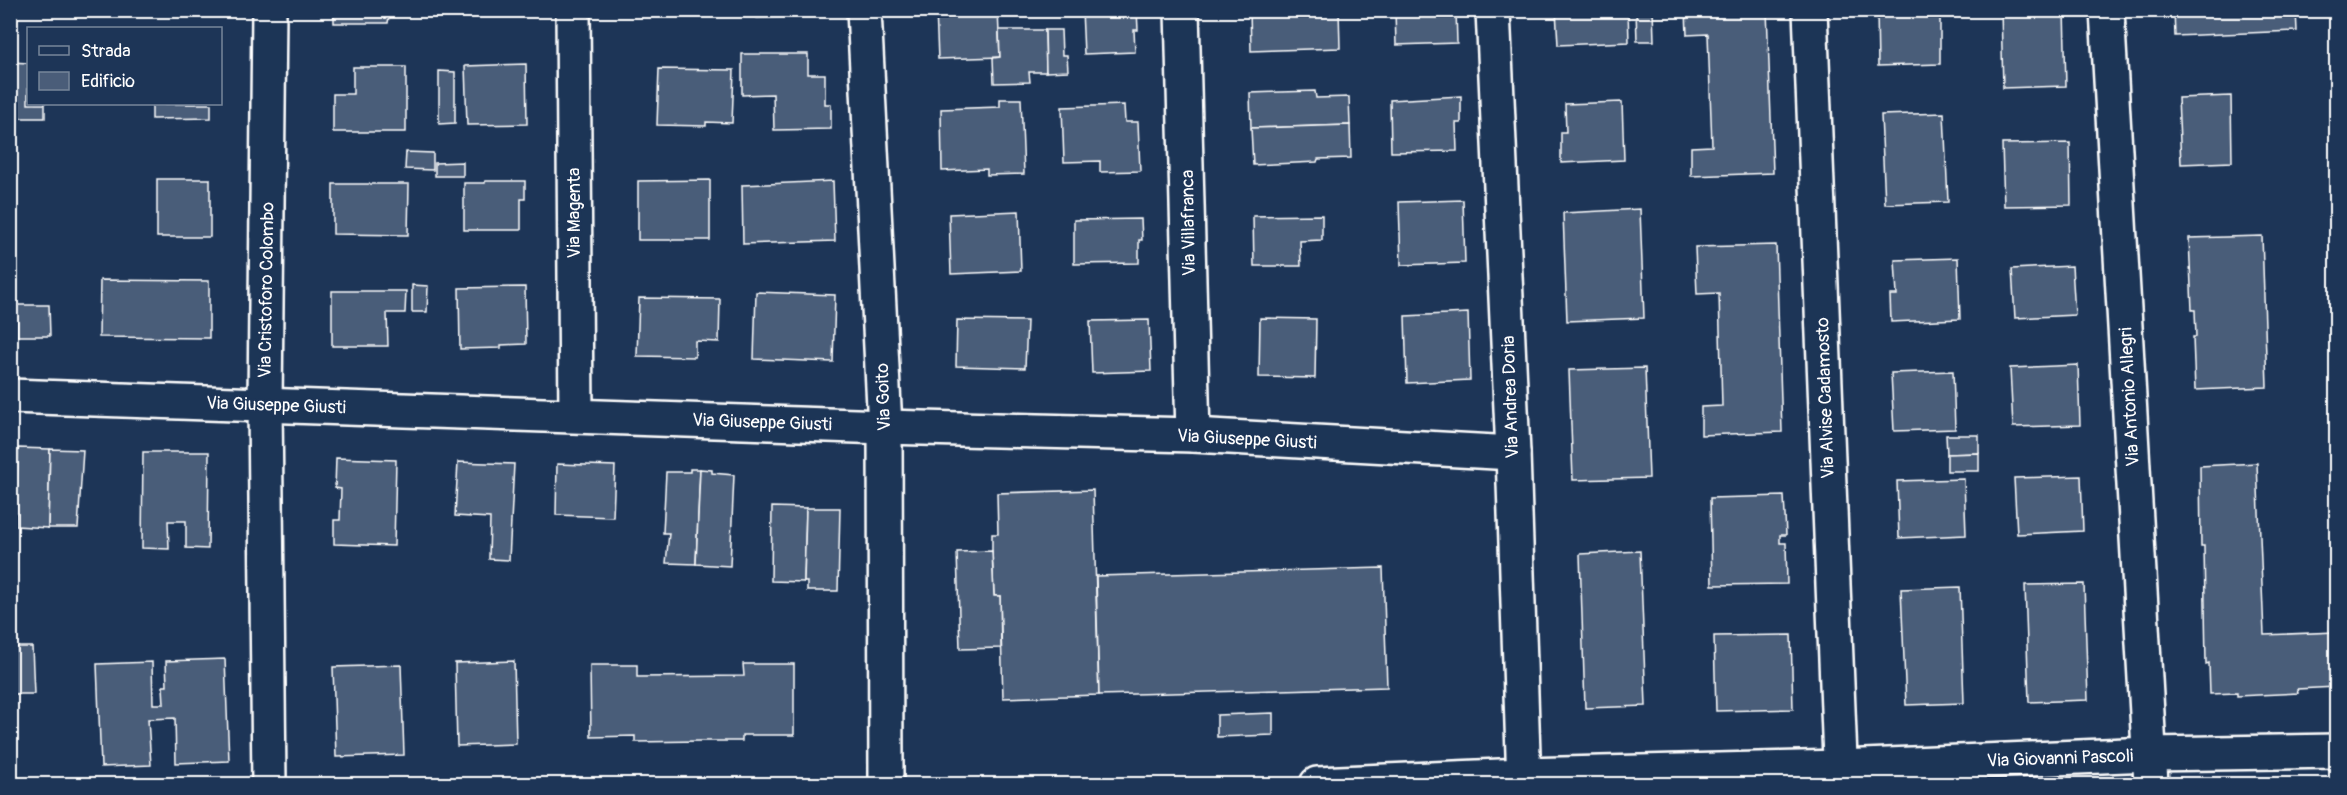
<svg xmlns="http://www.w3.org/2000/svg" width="2347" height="795" font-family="Pangolin,sans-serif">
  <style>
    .building { fill: #4a5d79; stroke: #fff; stroke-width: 1.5 }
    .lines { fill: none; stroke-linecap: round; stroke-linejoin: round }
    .street-casing { stroke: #fff; stroke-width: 38 }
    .street { stroke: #1d3557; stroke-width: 33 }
    .labels { text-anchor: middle; stroke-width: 4.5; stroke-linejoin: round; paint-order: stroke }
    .street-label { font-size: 18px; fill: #fff; stroke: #1d3557 }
  </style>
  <rect width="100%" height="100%" fill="#1d3557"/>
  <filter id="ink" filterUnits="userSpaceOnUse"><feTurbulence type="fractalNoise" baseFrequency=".0167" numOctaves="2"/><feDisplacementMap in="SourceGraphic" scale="12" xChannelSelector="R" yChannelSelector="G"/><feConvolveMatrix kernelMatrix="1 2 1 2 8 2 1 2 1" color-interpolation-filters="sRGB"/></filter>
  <g filter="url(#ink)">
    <g class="building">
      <polygon points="334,10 406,10 406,16 389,16 388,23 334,23"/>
      <polygon points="459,10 527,10 527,15 459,14"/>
      <rect x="639" y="10" width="56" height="2"/>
      <polygon points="757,10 827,10 827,16 757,18"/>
      <polygon points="936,10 998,10 1000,57 938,59"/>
      <polygon points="1082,10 1137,10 1138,30 1134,30 1135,52 1084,54"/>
      <polygon points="1250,10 1339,10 1340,48 1251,51"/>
      <polygon points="1395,10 1456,10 1457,43 1396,45"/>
      <polygon points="1556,10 1628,10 1629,42 1558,45"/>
      <polygon points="1636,10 1653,10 1654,41 1637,41"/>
      <polygon points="1686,10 1767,10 1773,173 1691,176 1691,147 1712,146 1708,34 1687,35"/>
      <polygon points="1877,10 1940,10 1940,64 1878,66"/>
      <polygon points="2001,10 2064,10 2066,86 2003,88"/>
      <polygon points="2174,10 2296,10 2297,31 2175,36"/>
      <polygon points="999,30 1045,30 1046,72 1029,72 1030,82 994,83 993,58 1000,57"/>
      <polygon points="1045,30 1061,30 1062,55 1067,55 1068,71 1046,72"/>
      <polygon points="742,54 808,54 808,74 825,74 825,104 831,104 831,129 774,130 773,94 742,95"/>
      <polygon points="10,62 28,63 28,104 45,104 45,118 10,118"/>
      <polygon points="526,64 527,124 467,125 465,66"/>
      <polygon points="353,67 406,67 406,132 333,132 333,94 353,94"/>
      <polygon points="659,69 734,70 732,123 706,122 706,126 657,125"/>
      <polygon points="439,71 455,72 455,123 439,124"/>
      <polygon points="1315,91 1316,98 1349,97 1350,125 1251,128 1250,93"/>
      <polygon points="1461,96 1461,123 1456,123 1457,151 1391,152 1390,100"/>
      <polygon points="2231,96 2232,162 2181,164 2178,98"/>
      <polygon points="1000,99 1021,99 1024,174 987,175 987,169 942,171 941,109 1000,107"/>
      <polygon points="1622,102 1624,160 1561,163 1561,132 1566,132 1565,104"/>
      <polygon points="152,104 211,104 211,118 152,119"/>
      <polygon points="1124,105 1125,122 1138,122 1140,171 1100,172 1100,161 1064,162 1062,107"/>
      <polygon points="1944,113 1948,202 1885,204 1881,115"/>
      <polygon points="1350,125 1351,158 1318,159 1317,162 1253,165 1251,128"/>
      <polygon points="2070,143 2071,205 2004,206 2002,144"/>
      <polygon points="406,152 433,153 433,170 405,169"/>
      <polygon points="463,162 463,176 435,176 435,163"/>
      <rect x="157" y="179" width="53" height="58"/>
      <polygon points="710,180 710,240 638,240 638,181"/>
      <polygon points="485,181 525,181 525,199 521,199 521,230 464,230 464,183 485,183"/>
      <polygon points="833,181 835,241 743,244 742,185"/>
      <polygon points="333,184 409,184 408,235 333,234"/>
      <polygon points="1463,200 1465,263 1401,265 1399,202"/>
      <polygon points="1640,209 1644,318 1567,321 1563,213"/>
      <polygon points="1019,211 1021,271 951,274 949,214"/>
      <polygon points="1322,215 1322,240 1300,241 1301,266 1254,266 1253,216"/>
      <polygon points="1141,219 1142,240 1139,240 1139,263 1074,264 1074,220"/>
      <polygon points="2262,236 2267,387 2195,390 2193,337 2196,337 2195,310 2192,310 2189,238"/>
      <polygon points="1776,245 1782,432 1701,435 1701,407 1722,406 1719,293 1697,294 1695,247"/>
      <polygon points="1958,258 1960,319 1891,322 1890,295 1897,295 1895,260"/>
      <polygon points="2072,266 2075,315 2015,318 2012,269"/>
      <polygon points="100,280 209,281 209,338 99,337"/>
      <polygon points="412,285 428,286 427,312 412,312"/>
      <polygon points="525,287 526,344 501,345 501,348 460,349 459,288"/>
      <polygon points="332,291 406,291 405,313 387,313 388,346 332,346"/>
      <polygon points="756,292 835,295 833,362 754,359"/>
      <polygon points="639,298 720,299 719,342 695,341 695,357 637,356"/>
      <polygon points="17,305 49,305 50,336 17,336"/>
      <polygon points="1468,313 1470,380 1407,383 1405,316"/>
      <polygon points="1260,318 1316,319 1315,378 1259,377"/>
      <polygon points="957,320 1027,321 1025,368 956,366"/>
      <polygon points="1149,320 1151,371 1092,373 1090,321"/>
      <polygon points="2078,365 2080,425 2013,427 2010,368"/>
      <polygon points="1645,368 1649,478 1573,480 1569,370"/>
      <polygon points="1953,371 1955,429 1894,431 1891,373"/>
      <polygon points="1946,435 1979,435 1979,453 1947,454"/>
      <polygon points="18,448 50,449 48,528 16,526"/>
      <polygon points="50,449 83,450 78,528 48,528"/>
      <polygon points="143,452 209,452 208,549 186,548 186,521 168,521 169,549 142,548"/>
      <polygon points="1979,453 1979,471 1947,471 1947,454"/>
      <polygon points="336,458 396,460 394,546 334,544 334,520 340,520 341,489 335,488"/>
      <polygon points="458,462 514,464 509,560 489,559 490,518 455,516"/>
      <polygon points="2257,463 2264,635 2336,632 2336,691 2336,687 2297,689 2298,693 2237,696 2237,693 2210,694 2209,663 2206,664 2204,546 2201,546 2200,466"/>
      <polygon points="557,464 615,466 613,517 556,515"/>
      <polygon points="690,469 700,469 696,564 666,563 669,533 663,533 666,472 690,472"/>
      <polygon points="700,469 712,470 712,473 734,475 730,566 696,564"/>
      <polygon points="2081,476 2083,531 2017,534 2014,478"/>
      <polygon points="1964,479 1966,535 1899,538 1897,481"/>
      <polygon points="1093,490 1099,695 1003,698 1000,596 994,596 992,551 992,534 998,534 997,493"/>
      <polygon points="1784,496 1786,535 1780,535 1780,543 1786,543 1787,584 1712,585 1710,498"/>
      <polygon points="772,507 806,508 804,582 771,581"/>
      <polygon points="806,508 840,508 838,591 807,591 807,582 804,582"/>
      <polygon points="992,551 994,596 1000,596 1001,648 960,649 957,552"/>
      <polygon points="1640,551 1646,706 1585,708 1580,554"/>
      <polygon points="1383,568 1387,687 1099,695 1096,576"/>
      <polygon points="2084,584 2088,700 2029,702 2025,585"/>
      <polygon points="1960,587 1964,703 1906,705 1901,589"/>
      <polygon points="1791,635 1793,709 1716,711 1714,636"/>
      <polygon points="10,647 32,647 34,694 12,694 15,763 10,763"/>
      <polygon points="225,659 229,761 176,763 175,718 148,719 151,765 101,767 97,664 152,662 153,704 164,704 163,686 167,686 166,661"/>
      <polygon points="514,661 516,744 457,746 455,663"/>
      <polygon points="743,664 794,664 794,735 742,735 742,741 701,741 635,742 635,736 591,737 590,665 637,665 637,677 744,676"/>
      <polygon points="401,665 404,755 336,757 333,667"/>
      <polygon points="1273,713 1273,735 1217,737 1217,715"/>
    </g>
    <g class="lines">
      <g class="street-casing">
        <g id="street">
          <polyline points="269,10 265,404 269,784"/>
          <polyline points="573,10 576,415"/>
          <polyline points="864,10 885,427 886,784"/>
          <polyline points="1182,10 1193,435"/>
          <polyline points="1493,10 1513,453 1524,784"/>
          <polyline points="1810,10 1841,784"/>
          <polyline points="2107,10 2151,784"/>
          <polyline points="10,396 885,427 1193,435 1513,453"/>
          <polyline points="1317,784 1523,775 1840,767 2150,754 2336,751"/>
        </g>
      </g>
      <use href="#street" class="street"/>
    </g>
  </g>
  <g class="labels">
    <g class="street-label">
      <text transform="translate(574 213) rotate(-90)" y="6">Via Magenta</text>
      <text transform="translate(1188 223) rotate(-91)" y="6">Via Villafranca</text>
      <text transform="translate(266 290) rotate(-89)" y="6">Via Cristoforo Colombo</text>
      <text transform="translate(883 397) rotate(-92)" y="6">Via Goito</text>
      <text transform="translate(1510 397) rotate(-92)" y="6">Via Andrea Doria</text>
      <text transform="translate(2129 397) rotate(-93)" y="6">Via Antonio Allegri</text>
      <text transform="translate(1825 398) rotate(-92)" y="6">Via Alvise Cadamosto</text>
      <text transform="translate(276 405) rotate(2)" y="6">Via Giuseppe Giusti</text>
      <text transform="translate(762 422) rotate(2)" y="6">Via Giuseppe Giusti</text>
      <text transform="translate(1247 439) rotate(3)" y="6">Via Giuseppe Giusti</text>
      <text transform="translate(2060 758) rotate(-2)" y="6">Via Giovanni Pascoli</text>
    </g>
  </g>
  <rect width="2347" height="795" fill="none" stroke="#1d3557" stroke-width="36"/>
  <rect x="18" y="18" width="2311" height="759" fill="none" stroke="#fff" stroke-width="2" filter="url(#ink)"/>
  <rect x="27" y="27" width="195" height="78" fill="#1d3557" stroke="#77869a" stroke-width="1.5"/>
  <rect x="39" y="46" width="30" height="9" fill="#1d3557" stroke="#77869a" stroke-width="1.5"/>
  <text x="81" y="57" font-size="18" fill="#ffffff">Strada</text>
  <rect x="39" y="72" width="30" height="18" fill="#4a5d79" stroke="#77869a" stroke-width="1.5"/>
  <text x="81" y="87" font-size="18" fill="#ffffff">Edificio</text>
</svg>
